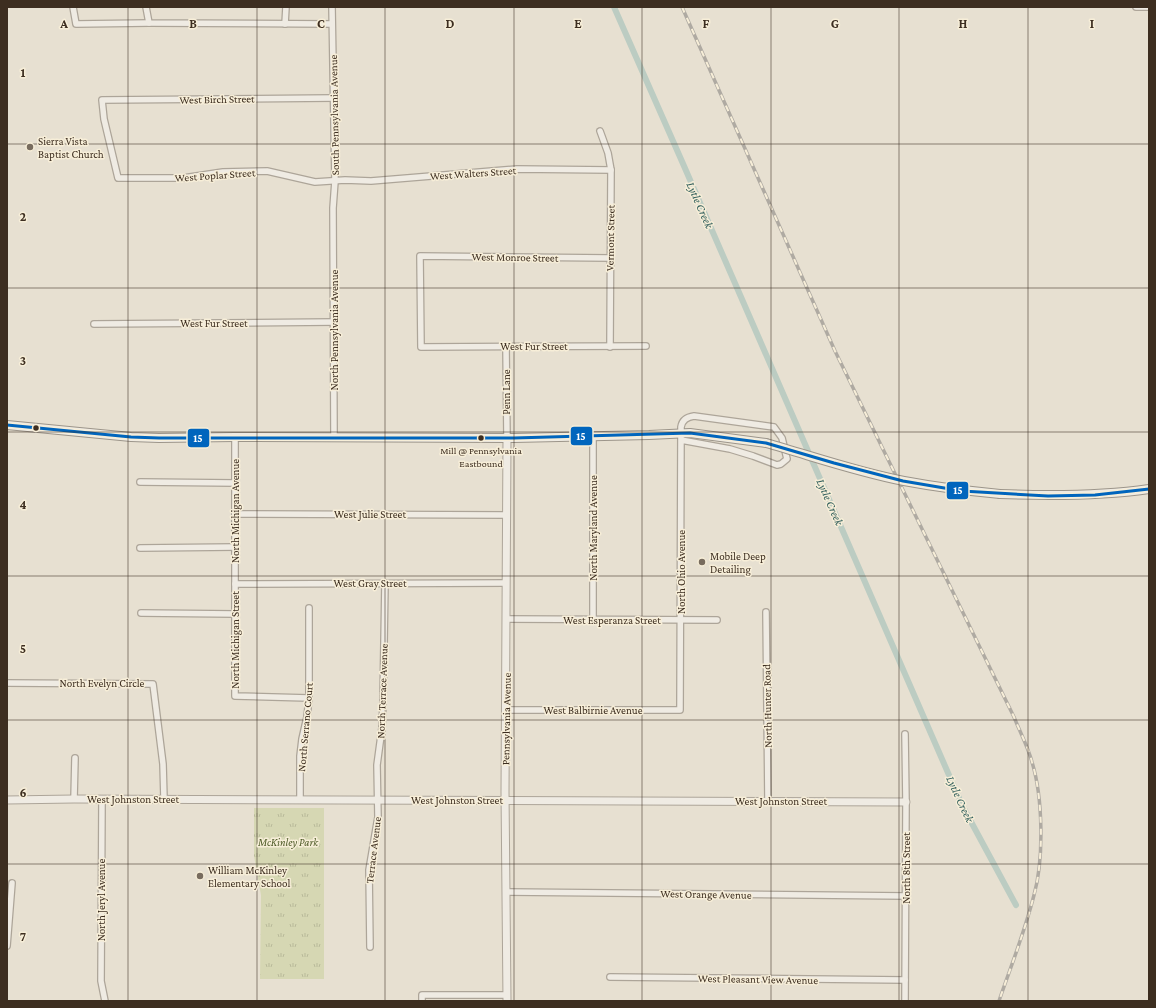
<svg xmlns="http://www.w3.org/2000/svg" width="1156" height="1008" font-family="'Crimson Pro',serif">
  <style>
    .park { fill: url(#park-tufts) }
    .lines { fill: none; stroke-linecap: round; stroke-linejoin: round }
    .canal { stroke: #bcccc2; stroke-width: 6 }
    .minor-casing { stroke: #ada599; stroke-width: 8 }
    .tertiary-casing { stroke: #ada599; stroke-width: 9 }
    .secondary-casing { stroke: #9c958a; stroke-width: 10 }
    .minor { stroke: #efebe3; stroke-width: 5.5 }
    .tertiary { stroke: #efebe3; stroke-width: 7 }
    .secondary { stroke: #efebe3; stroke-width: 8 }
    .rail-casing { stroke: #afaaa2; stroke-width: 3.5 }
    .rail { stroke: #f7eed8; stroke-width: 2; stroke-dasharray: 6; stroke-linecap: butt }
    .secondary-bridge-casing { stroke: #9c958a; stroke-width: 10; stroke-linecap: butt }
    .secondary-bridge { stroke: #efebe3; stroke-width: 8 }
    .bus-1-casing { stroke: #f7eed8; stroke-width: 6 }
    .bus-1 { stroke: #0065bd; stroke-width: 3 }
    .grid { fill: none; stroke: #3d2e20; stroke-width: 1; stroke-opacity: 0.55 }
    .poi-dot { fill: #786c5e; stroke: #f7eed8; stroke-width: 1.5 }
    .bus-dot { fill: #3d2e20; stroke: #f7eed8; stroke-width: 1.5 }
    .labels { text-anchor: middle; stroke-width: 3; stroke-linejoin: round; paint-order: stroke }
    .bus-label { font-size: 10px; fill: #3d2e20; stroke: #f7eed8 }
    .street-label { font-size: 11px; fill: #3d2e20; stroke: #f7eed8 }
    .poi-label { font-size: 11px; fill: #3d2e20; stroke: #f7eed8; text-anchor: start }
    .park-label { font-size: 11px; font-style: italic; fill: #4d5a26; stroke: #f7eed8 }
    .water-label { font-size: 12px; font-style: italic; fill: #2f5d5a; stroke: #f7eed8 }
    .grid-label { font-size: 13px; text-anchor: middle; font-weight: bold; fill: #3d2e20; stroke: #f7eed8; stroke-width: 3; stroke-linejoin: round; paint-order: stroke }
    .line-badge { stroke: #f7eed8; stroke-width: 1.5 }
    .badge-label { font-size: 11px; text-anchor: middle; font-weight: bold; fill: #fff }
  </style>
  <defs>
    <pattern id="park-tufts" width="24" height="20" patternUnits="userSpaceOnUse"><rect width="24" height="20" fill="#d6d7b3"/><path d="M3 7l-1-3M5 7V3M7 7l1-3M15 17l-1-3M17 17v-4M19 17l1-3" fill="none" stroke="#b9b99a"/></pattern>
  </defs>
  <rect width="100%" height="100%" fill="#e7e0d1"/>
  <polygon class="park" points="254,808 324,808 324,979 260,979 261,895 254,856"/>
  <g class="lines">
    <polyline class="canal" points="614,7 684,166 962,805 1016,905"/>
    <g class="minor-casing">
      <g id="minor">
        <polyline points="73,7 76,24 149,23"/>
        <polyline points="146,7 149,23 332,24"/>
        <polyline points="332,7 335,181 333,208 334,437"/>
        <polyline points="1136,7 1149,7"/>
        <polyline points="285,24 286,7"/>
        <polyline points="333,98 102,100 104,119 118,178 183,178 223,172 267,171 315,182 345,180 371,181 517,169 611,170"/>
        <polyline points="600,131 608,153 611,170 610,347"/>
        <polyline points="610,258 420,256 421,347 646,346"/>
        <polyline points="94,324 334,322"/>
        <polyline points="506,347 507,438"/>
        <polyline points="235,437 235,696 309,698"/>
        <polyline points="140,482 235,483"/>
        <polyline points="235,514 506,515"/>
        <polyline points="140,548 235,547"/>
        <polyline points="235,584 506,583"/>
        <polyline points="766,612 768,801"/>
        <polyline points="141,613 235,614"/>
        <polyline points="506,619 717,620"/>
        <polyline points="593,620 593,437"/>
        <polyline points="7,683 153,684 163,764 164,799"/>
        <path d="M506,710H680L681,427C682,420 687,417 694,416L774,427L782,438L787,459L781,464L777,465L753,456L730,449L681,440"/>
        <polyline points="905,734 906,802 905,1001"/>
        <polyline points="74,799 75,758"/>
        <polyline points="102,799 101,981 105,1001"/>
        <polyline points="300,799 300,756 302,739 307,717 309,698 309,608"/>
        <polyline points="506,892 906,896"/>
        <polyline points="7,946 12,883"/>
        <polyline points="370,947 369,870 378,817 377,765 382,728 383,703 385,583"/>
        <polyline points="610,977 905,980"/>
        <polyline points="422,1001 422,995 507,995"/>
      </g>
    </g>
    <g class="tertiary-casing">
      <g id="tertiary">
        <polyline points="507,438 505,792 507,1001"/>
        <polyline points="7,800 74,799 906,802"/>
      </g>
    </g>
    <g class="secondary-casing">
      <g id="secondary">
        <polyline points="7,425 131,437 159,438 235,437 514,438 649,435 690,433 766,443"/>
        <path d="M1000,494C1050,496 1100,496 1149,489"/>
      </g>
    </g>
    <use href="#minor" class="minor"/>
    <use href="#tertiary" class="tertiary"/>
    <use href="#secondary" class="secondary"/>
    <g class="rail-casing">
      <path id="rail" d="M682,7L835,351L1014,717C1020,732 1028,747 1032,762C1043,798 1044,859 1034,895C1025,931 1011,966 999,1001"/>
    </g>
    <use href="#rail" class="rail"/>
    <g class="secondary-bridge-casing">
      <path id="secondary-bridge" d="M766,443C812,456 857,472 904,481C936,487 968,491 1000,494"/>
    </g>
    <use href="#secondary-bridge" class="secondary-bridge"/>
    <g class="bus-1-casing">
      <polyline id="bus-1" points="7,425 131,437 159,438 514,438 690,433 766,443 834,463 903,481 962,491 1048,496 1095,495 1149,489"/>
    </g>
    <use href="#bus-1" class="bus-1"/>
  </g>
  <path class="grid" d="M128,7V1001M257,7V1001M385,7V1001M514,7V1001M642,7V1001M771,7V1001M899,7V1001M1028,7V1001M7,144H1149M7,288H1149M7,432H1149M7,576H1149M7,720H1149M7,864H1149"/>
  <g class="poi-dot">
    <circle cx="30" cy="147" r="4"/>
    <circle cx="702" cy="562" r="4"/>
    <circle cx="200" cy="876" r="4"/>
  </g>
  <g class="bus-dot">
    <circle cx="36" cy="428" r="3.5"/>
    <circle cx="481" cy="438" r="3.5"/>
  </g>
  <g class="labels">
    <g class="bus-label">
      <text x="481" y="454">Mill @ Pennsylvania<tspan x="481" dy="13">Eastbound</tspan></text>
    </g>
    <g class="street-label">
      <text transform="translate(217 99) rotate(-1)" y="4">West Birch Street</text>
      <text transform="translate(334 115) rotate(-91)" y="4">South Pennsylvania Avenue</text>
      <text transform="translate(473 173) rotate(-4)" y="4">West Walters Street</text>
      <text transform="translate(215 175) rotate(-4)" y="4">West Poplar Street</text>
      <text transform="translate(610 238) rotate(-89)" y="4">Vermont Street</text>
      <text transform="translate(515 257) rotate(1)" y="4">West Monroe Street</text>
      <text x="214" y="327">West Fur Street</text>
      <text transform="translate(334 330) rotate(-90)" y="4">North Pennsylvania Avenue</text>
      <text x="534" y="350">West Fur Street</text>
      <text transform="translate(506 392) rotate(-90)" y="4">Penn Lane</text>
      <text transform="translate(235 511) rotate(-90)" y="4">North Michigan Avenue</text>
      <text x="370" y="518">West Julie Street</text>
      <text transform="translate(593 528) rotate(-90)" y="4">North Maryland Avenue</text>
      <text transform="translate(681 572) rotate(-90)" y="4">North Ohio Avenue</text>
      <text x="370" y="587">West Gray Street</text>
      <text x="612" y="624">West Esperanza Street</text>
      <text transform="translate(235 640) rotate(-90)" y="4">North Michigan Street</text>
      <text x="102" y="687">North Evelyn Circle</text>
      <text transform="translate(382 691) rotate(-88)" y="4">North Terrace Avenue</text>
      <text transform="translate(767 706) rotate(-91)" y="4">North Hunter Road</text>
      <text x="593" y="714">West Balbirnie Avenue</text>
      <text transform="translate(506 719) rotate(-89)" y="4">Pennsylvania Avenue</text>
      <text transform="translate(305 727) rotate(-85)" y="4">North Serrano Court</text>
      <text x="133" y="803">West Johnston Street</text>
      <text x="457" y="804">West Johnston Street</text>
      <text x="781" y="805">West Johnston Street</text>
      <text transform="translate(373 850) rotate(-83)" y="4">Terrace Avenue</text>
      <text transform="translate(906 868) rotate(-90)" y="4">North 8th Street</text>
      <text transform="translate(706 894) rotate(1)" y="4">West Orange Avenue</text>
      <text transform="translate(101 900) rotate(-90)" y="4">North Jeryl Avenue</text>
      <text transform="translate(758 979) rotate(1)" y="4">West Pleasant View Avenue</text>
    </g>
    <g class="poi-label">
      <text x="38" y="145">Sierra Vista<tspan x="38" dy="13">Baptist Church</tspan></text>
      <text x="710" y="560">Mobile Deep<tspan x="710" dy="13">Detailing</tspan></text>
      <text x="208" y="874">William McKinley<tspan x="208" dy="13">Elementary School</tspan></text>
    </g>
    <g class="park-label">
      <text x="288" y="846">McKinley Park</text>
    </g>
    <g class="water-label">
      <text transform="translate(700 205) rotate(66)" y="4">Lytle Creek</text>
      <text transform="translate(830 502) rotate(66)" y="4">Lytle Creek</text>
      <text transform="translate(960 799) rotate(65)" y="4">Lytle Creek</text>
    </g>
  </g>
  <g class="grid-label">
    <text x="64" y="28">A</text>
    <text x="193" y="28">B</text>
    <text x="321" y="28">C</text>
    <text x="450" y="28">D</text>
    <text x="578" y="28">E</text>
    <text x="706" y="28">F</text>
    <text x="835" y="28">G</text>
    <text x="963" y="28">H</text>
    <text x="1092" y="28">I</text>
    <text x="23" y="77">1</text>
    <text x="23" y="221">2</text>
    <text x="23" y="365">3</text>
    <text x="23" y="509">4</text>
    <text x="23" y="653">5</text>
    <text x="23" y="797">6</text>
    <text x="23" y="941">7</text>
  </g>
  <g class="line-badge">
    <rect x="570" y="426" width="23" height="20" rx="4" fill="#0065bd"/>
    <rect x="187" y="428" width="23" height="20" rx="4" fill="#0065bd"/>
    <rect x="946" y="481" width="23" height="19" rx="4" fill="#0065bd"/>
  </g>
  <g class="badge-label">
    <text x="581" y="440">15</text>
    <text x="198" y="442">15</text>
    <text x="958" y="494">15</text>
  </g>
  <rect width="1156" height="1008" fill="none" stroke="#3d2e20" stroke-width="16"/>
</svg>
